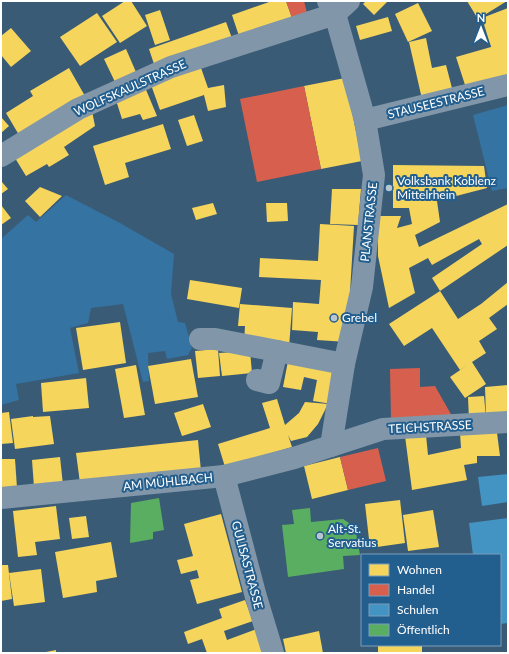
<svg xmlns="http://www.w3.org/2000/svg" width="509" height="654" font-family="Lato,sans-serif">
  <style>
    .green { fill: #3473a2 }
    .homes { fill: #f6d55c }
    .shops { fill: #d6604d }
    .schools { fill: #4393c3 }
    .public { fill: #5aae61 }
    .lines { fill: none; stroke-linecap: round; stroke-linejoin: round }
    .minor { stroke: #8197a9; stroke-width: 22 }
    .poi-dot { fill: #bac6cf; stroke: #225e8e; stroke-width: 1.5 }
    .labels { text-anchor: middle; stroke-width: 4; stroke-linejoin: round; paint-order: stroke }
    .street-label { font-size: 12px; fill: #fff; stroke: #225e8e }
    .poi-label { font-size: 12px; fill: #fff; stroke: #225e8e; text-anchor: start }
  </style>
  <rect width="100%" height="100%" fill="#3a5b76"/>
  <g class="green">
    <polygon points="508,105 508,188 492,191 473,115"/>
    <polygon points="66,195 120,223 174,254 171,294 178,322 185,323 192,348 188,355 167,359 165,351 148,353 149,381 143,382 123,304 91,308 88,323 70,328 79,373 16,384 19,400 1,405 1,239 28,215 36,222"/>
  </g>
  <g class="homes">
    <polygon points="125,1 131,1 147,26 120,43 102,16"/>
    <polygon points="272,1 286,1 293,21 240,39 232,15"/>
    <polygon points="366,1 388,1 374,15 363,4"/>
    <polygon points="467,1 507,1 478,19"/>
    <polygon points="418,3 432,31 408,42 395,14"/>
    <polygon points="508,8 508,76 466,88 456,57 491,47 482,18"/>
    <polygon points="160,10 170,40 155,45 145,15"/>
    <polygon points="97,13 117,42 80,66 60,37"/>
    <polygon points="388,17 392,31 360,40 356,26"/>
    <polygon points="226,22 233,41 155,67 149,49"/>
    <polygon points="11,28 31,51 11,67 1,55 1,36"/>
    <polygon points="426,38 432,68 446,65 453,92 422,99 409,42"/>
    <polygon points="126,49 136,72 115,82 104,59"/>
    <polygon points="200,65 208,88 224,85 226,107 208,111 204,95 160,110 150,82"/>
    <polygon points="69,68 85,96 19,135 6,113 33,96 30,91"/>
    <polygon points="345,78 362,161 321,169 304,86"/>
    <polygon points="144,85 157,116 143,120 140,114 122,119 115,97"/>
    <polygon points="92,111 95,126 64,147 69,155 49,167 47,164 26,176 15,158"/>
    <polygon points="194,115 203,141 187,146 178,120"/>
    <polygon points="1,117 9,126 1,133"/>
    <polygon points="163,124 171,149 125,163 129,177 105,185 93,146"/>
    <polygon points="393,165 484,166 487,188 437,201 440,222 415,235 419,247 508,204 508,245 440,291 458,319 481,304 508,282 508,304 489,318 497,329 479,341 486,353 472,362 486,384 465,398 450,377 469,364 460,370 432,328 404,346 389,324 440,291 432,278 482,244 479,239 432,265 428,258 409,268 415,293 389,308 378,256 378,216 401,216 397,228 412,224 409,208 393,208"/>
    <polygon points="1,181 8,189 1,194"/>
    <polygon points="40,187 62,196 40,217 25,201"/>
    <polygon points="332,189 361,189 358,225 330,224"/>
    <polygon points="213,203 217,214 196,220 192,208"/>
    <polygon points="266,203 287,203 288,221 267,222"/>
    <polygon points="1,205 11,218 1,225"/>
    <polygon points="320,224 354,226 347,342 317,340 318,332 292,330 293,302 319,304 321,280 259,277 260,258 318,261"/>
    <polygon points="190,280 242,288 239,308 187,299"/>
    <polygon points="240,304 292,308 289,347 244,343 245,326 238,326"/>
    <polygon points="120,322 126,363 83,370 76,328"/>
    <polygon points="218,349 220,376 198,378 195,351"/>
    <polygon points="250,351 252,373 222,376 219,353"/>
    <polygon points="191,359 198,397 155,404 148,366"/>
    <polygon points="288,361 340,364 332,404 313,401 317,380 304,377 301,390 283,387"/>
    <polygon points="136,365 145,415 124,418 115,369"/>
    <polygon points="86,378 89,408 43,412 41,383"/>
    <polygon points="508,385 508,415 486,416 485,387"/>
    <polygon points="484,396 486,418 469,419 468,397"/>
    <polygon points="277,399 285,425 299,413 305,402 328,404 318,424 307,437 291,441 288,435 292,447 225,467 218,444 270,428 262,403"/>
    <polygon points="203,404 211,427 182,436 174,413"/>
    <polygon points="9,412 13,443 1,444 1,413"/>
    <polygon points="33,416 33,417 50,416 54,444 15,449 11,419"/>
    <polygon points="460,433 497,433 500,456 477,456 477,463 464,465 467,480 412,490 405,436 426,435 428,455 461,448"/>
    <polygon points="198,440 201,471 80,483 76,453"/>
    <polygon points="60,457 63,485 34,487 32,460"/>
    <polygon points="340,457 348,490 312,499 304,466"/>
    <polygon points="1,459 15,459 17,488 1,489"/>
    <polygon points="400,500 405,543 370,548 365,504"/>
    <polygon points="56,506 60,539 35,542 37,555 18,557 13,511"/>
    <polygon points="433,510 439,547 408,551 403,515"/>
    <polygon points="221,514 242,592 197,604 190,580 199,578 197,570 181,574 177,560 193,556 184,524"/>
    <polygon points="86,516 89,537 72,539 69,518"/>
    <polygon points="111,542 117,577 96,581 97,592 63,598 55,552"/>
    <polygon points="1,565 8,565 12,599 1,601"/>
    <polygon points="41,569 45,602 14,606 9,573"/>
    <polygon points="245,600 253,621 224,631 227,640 257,629 264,653 207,653 202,639 188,644 184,632 222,618 219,609"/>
    <polygon points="319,631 323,653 286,653 283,639"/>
    <rect x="378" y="645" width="44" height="8"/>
    <polygon points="56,650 56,653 46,653 46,652"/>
  </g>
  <g class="shops">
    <polygon points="286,1 304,1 307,13 293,21"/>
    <polygon points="304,86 321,169 257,182 240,99"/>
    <polygon points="420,368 420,387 435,386 452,416 391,419 390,369"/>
    <polygon points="378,448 386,481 348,490 340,457"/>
  </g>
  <g class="schools">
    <polygon points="508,474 508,502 482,506 478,477"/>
    <polygon points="508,518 508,623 500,624 500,555 473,555 469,523"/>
  </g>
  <g class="public">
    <polygon points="159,498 164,530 153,532 153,539 130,543 131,503"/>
    <polygon points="310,508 311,522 343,519 355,527 360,555 343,556 344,569 288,577 282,525 294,524 292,510"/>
  </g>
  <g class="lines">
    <g class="minor">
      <polyline points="328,1 335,14 365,120 374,175 362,287 344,364 331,446"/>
      <polyline points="365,120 508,85"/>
      <polyline points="1,156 78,109 171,67 335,14 349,1"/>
      <polyline points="200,339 215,339 344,364"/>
      <polyline points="257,380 269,383 277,351"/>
      <polyline points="224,476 256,597 273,653"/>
      <polyline points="1,498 224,476 294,458 383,429 508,422"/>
    </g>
  </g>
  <g class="poi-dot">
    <circle cx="389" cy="188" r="4"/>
    <circle cx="334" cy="318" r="4"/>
    <circle cx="320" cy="536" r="4"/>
  </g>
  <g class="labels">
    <g class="street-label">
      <text transform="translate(130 88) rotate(-24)" y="4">WOLFSKAULSTRASSE</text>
      <text transform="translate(436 103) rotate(-14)" y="4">STAUSEESTRASSE</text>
      <text transform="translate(369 222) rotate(-84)" y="4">PLANSTRASSE</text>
      <text transform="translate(430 427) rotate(-3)" y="4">TEICHSTRASSE</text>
      <text transform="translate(168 482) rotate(-6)" y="4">AM MÜHLBACH</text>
      <text transform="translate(247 565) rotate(75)" y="4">GULISASTRASSE</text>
    </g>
    <g class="poi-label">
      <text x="397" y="185">Volksbank Koblenz<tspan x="397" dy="14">Mittelrhein</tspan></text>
      <text x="342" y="322">Grebel</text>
      <text x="328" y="533">Alt-St.<tspan x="328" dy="14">Servatius</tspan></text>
    </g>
  </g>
  <rect width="509" height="654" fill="none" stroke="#ffffff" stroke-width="4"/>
  <rect x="361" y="554" width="140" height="92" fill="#225e8e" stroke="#7a9ebb"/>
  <rect x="369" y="564" width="20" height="12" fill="#f6d55c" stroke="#7a9ebb"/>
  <text x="397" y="574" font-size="12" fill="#ffffff">Wohnen</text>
  <rect x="369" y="584" width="20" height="12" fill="#d6604d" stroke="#7a9ebb"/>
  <text x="397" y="594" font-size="12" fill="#ffffff">Handel</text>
  <rect x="369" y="604" width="20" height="12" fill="#4393c3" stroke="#7a9ebb"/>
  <text x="397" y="614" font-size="12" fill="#ffffff">Schulen</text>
  <rect x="369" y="624" width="20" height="12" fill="#5aae61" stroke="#7a9ebb"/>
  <text x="397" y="634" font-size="12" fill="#ffffff">Öffentlich</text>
  <g transform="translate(481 28)" stroke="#225e8e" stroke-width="3" paint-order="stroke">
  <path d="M0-3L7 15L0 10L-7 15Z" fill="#ffffff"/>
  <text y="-6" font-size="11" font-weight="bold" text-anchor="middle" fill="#ffffff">N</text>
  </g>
</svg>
